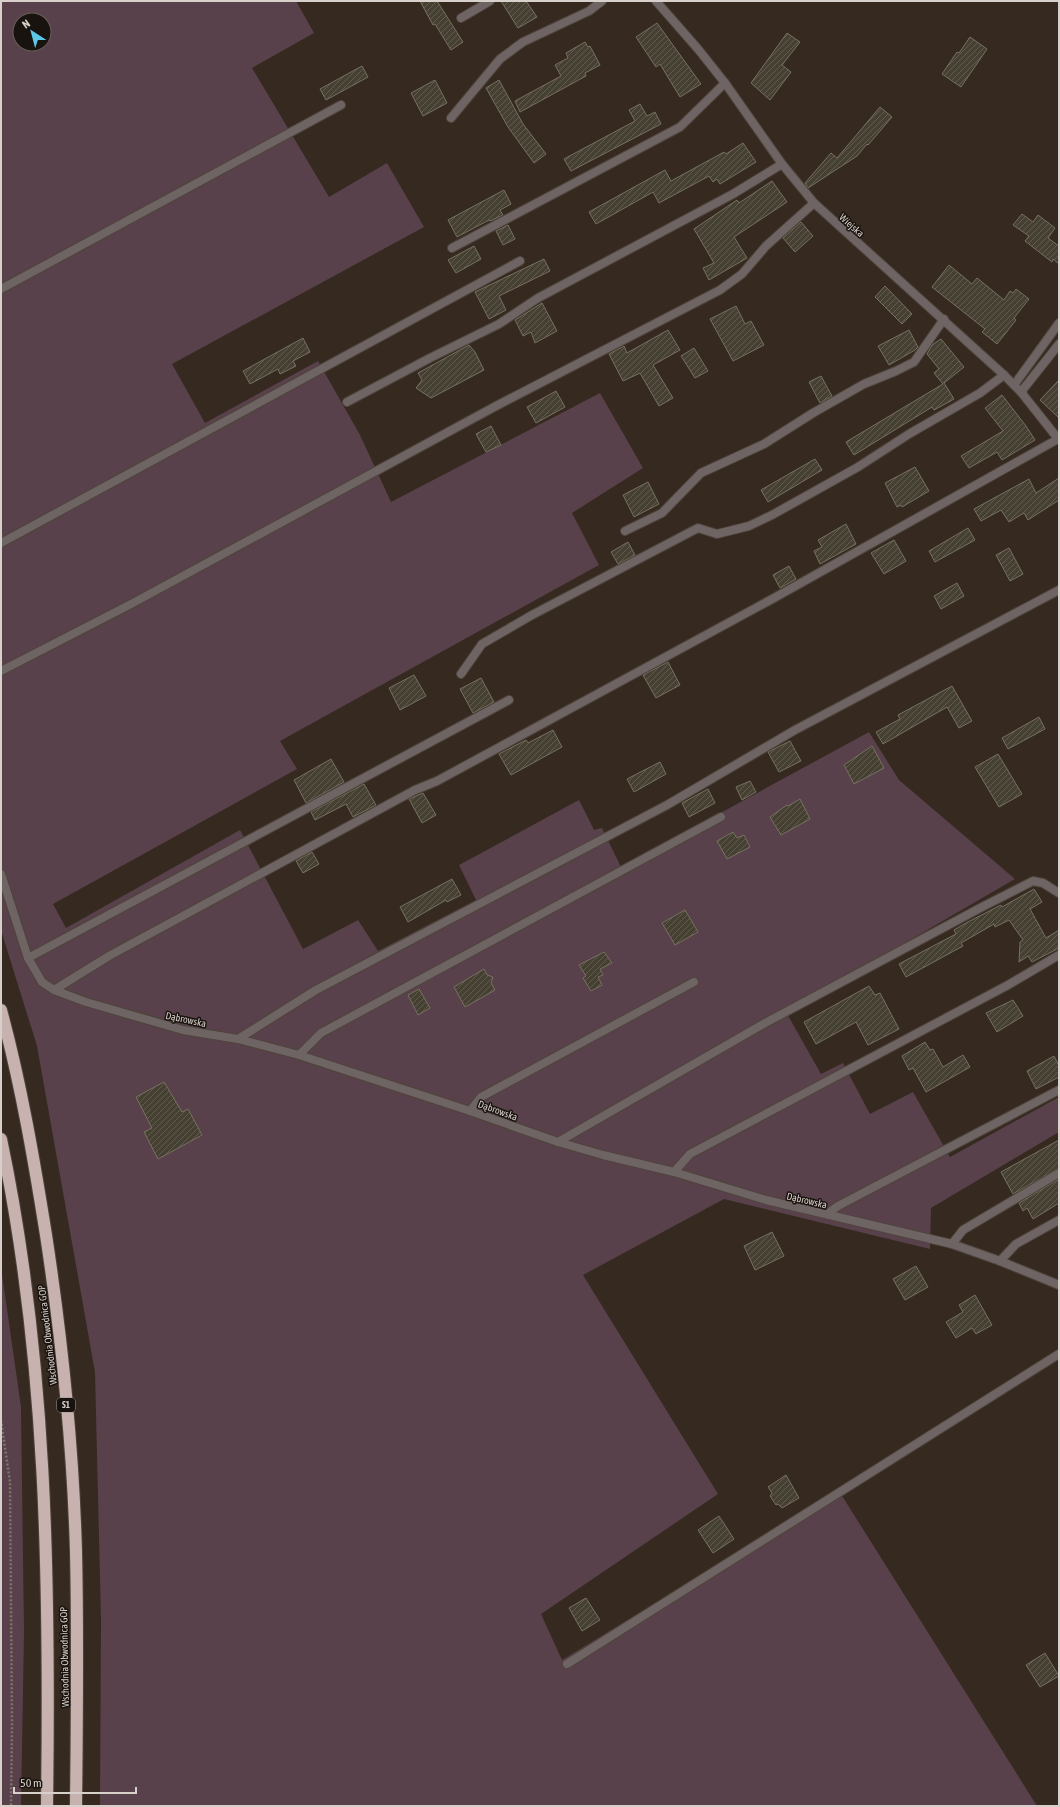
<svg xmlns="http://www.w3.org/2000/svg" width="1060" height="1807" font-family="'Asap Condensed',sans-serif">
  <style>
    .green { fill: #58414b; fill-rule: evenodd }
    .building { fill: url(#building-hatch); stroke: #767161 }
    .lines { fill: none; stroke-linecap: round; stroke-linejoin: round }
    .lane-casing { stroke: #4f443b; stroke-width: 10 }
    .street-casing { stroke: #4f443b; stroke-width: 10 }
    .highway-casing { stroke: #4f443b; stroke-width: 14 }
    .path { stroke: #7f756d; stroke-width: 2.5; stroke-dasharray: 2 2; stroke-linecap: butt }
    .lane { stroke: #6d6463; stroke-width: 8 }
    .street { stroke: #6d6463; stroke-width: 8 }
    .highway { stroke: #c7b2b0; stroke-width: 12 }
    .labels { text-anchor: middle; stroke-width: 3; stroke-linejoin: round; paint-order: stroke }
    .shield { fill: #19130f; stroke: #9f9792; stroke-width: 1 }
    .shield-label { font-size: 9px; font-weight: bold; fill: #d8d0ca }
    .street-label { font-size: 10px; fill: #d8d0ca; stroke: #19130f }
  </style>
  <defs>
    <pattern id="building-hatch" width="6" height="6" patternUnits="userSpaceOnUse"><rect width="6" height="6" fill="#454031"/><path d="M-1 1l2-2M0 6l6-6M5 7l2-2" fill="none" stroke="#5f5b4e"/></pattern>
  </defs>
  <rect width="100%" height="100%" fill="#352920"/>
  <g class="green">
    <path d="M1,1H296L314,33L252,68L329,197L387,163L424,227L172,364L205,423L318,361L360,435L391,502L600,393L643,468L572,513L599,565L280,741L297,769L53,904L66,928L240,830L303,949L358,920L378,951L476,900L459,865L579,800L594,830L602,828L621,867L869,732L899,780L1015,879L786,1012L821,1074L843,1063L870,1114L913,1092L950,1157L1059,1097V1132L931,1208L930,1249L724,1199L583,1275L718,1494L541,1614L562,1660L839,1491L1037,1806H100L101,1619L95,1372L37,1046L1,930ZM20,20H44V44H20Z"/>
    <polygon points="1,1267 21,1407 24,1632 21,1806 1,1806"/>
  </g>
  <g class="building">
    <polygon points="420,1 437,1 463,42 451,50 435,24 433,25"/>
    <polygon points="501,1 526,1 537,17 518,28"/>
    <polygon points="657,23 701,84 680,97 660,64 656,67 636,37"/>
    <polygon points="787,33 800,42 782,65 791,72 770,100 751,83"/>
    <polygon points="970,37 987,49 961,87 942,74 957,52 959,53"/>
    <polygon points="585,42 588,47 590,46 600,65 585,73 586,76 520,112 515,101 561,76 555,65 568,58 566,53"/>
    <polygon points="362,66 368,77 326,100 320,89"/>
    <polygon points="435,80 447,103 423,116 411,93"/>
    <polygon points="499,80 523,124 546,154 534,163 508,127 486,88"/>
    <polygon points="640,104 647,116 655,112 661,124 571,171 564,159 635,121 629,110"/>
    <polygon points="880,107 892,117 868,145 867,144 857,156 808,188 805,183 831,153 837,158"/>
    <polygon points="743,143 756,162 720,184 717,179 713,182 709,176 659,203 653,192 596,224 589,212 665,170 671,181 724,152 726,154"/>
    <polygon points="772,181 787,202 734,237 747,258 709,280 703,268 714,263 694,229 737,200 739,203"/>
    <polygon points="504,190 511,204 500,210 503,215 490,221 489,220 457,237 448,220"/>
    <polygon points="1022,214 1033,222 1038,215 1055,228 1048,238 1059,246 1059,264 1053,259 1052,262 1025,241 1029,236 1013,225"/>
    <polygon points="801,222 813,236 795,252 783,238"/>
    <polygon points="508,225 515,239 503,245 496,231"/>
    <polygon points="474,246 481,259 456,273 448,260"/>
    <polygon points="544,259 550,271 499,296 506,310 489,319 475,292"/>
    <polygon points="949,265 972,284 977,278 1004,300 1010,291 1013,293 1016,289 1029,299 1014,318 1016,320 997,344 982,332 985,329 932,287"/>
    <polygon points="885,286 912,314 902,324 875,297"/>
    <polygon points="542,303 557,331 535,343 531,332 523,336 515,320"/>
    <polygon points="736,306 745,324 751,321 764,345 733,361 710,319"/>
    <polygon points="668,330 680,350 653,365 673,398 659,406 640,373 623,381 609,354 624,346 627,353"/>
    <polygon points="909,330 918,347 915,350 889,365 878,346"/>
    <polygon points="303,338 310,352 293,361 296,366 280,374 278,369 250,384 243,371"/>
    <polygon points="941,339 964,367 944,383 954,399 934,410 932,407 854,455 846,442 943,384 934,373 939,369 927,354 932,345"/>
    <polygon points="469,345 475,352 484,370 431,398 416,388 422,380 418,373"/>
    <polygon points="694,348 708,371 695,378 681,356"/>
    <polygon points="821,376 832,396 820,403 809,382"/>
    <polygon points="1059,380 1059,418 1040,400"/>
    <polygon points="556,391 565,407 536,423 527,407"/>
    <polygon points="1002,395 1026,426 1035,440 1002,460 997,452 969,468 961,456 1003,431 985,408"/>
    <polygon points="491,426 501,445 486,452 476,434"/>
    <polygon points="815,459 822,470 768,502 761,490"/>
    <polygon points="915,467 929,491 902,507 901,505 897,507 885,483"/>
    <polygon points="1059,478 1059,500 1028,520 1024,513 1009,522 1001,510 981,521 974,509 1029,479 1036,493"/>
    <polygon points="648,482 659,504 634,517 623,495"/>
    <polygon points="846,524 856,544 820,564 814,551 822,547 818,540"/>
    <polygon points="968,528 975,540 935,562 929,551"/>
    <polygon points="894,540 906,561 884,574 871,553"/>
    <polygon points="628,542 635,555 618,564 611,552"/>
    <polygon points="1009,548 1023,574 1010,581 996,555"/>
    <polygon points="789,566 796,579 780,588 773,575"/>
    <polygon points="957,583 964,596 941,609 934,596"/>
    <polygon points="668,662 680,685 656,698 643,675"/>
    <polygon points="414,675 426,696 400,710 389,688"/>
    <polygon points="481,678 494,702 473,713 460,689"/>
    <polygon points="952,686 972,721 959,728 947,707 883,744 876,732 900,719 898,715"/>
    <polygon points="1039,717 1045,729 1008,749 1002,738"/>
    <polygon points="553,730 562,747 511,775 499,754 526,740 528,743"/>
    <polygon points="790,741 801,761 779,772 768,752"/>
    <polygon points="872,746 884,768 854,784 844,765"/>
    <polygon points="998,754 1022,794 999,807 975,767"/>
    <polygon points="331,759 344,782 306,803 294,780"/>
    <polygon points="660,762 666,774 634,792 627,779"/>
    <polygon points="750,781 756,792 742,800 736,787"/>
    <polygon points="364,784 376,805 353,817 346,804 315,820 311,812"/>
    <polygon points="708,789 715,803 689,817 682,803"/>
    <polygon points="423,793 436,815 422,823 409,799"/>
    <polygon points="800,799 810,819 781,835 770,817 787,805 788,806"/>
    <polygon points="733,832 737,838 744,835 750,847 727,859 717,841"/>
    <polygon points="312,852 319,864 303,873 296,861"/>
    <polygon points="452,879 461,895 447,902 446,900 408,922 400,907"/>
    <polygon points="1034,889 1042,902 1030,909 1046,938 1059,930 1059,948 1032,962 1028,956 1019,962 1020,942 1023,940 1009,920 995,927 994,924 961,943 963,946 906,977 899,964 956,934 954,930 966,923 1001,905 1002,907"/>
    <polygon points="685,910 698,932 675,945 662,923"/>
    <polygon points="604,952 612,963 600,969 603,975 598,977 602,985 591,991 583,978 586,976 579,965"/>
    <polygon points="484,969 487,975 493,977 491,983 495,990 465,1007 454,987"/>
    <polygon points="869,986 875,995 880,993 899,1029 868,1045 856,1022 816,1044 804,1022"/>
    <polygon points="419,989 430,1008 418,1015 408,995"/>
    <polygon points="1013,1000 1023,1016 997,1032 986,1013"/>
    <polygon points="925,1042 930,1050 933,1049 943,1067 963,1055 970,1067 926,1092 913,1068 909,1070 902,1056"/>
    <polygon points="1054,1056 1059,1066 1059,1077 1036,1089 1027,1071"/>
    <polygon points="164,1082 182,1112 188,1109 202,1135 158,1159 144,1132 152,1128 136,1097"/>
    <polygon points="1059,1140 1059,1168 1013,1194 1001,1172"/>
    <polygon points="1059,1179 1059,1203 1033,1219 1027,1208 1023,1211 1019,1203"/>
    <polygon points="772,1232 784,1256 755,1270 744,1246"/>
    <polygon points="916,1266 928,1287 905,1300 893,1279"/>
    <polygon points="975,1295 992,1325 976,1334 972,1328 956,1338 946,1322 963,1312 959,1305"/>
    <polygon points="786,1475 799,1498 782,1508 778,1504 776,1505 770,1496 772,1493 768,1487"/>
    <polygon points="719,1516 734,1539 713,1553 698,1530"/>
    <polygon points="586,1598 600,1620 582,1631 569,1608"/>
    <polygon points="1045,1653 1059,1676 1040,1687 1026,1665"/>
  </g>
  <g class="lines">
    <g class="lane-casing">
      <g id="lane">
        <polyline points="461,18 490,1"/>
        <polyline points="451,118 500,59 523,42 589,11 602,1"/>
        <polyline points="452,248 680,127 725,83"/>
        <polyline points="1,289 341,105"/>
        <polyline points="1014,385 1059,323"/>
        <polyline points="1021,392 1059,344"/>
        <polyline points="347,402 430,358 499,324 538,298 733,194 782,164"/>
        <polyline points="625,531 662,513 701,473 764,444 813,413 864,384 896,371 914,362 944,319"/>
        <polyline points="1,543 520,261"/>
        <polyline points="1,671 133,603 496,406 720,290 742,274 766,246 814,203"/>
        <polyline points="461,674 482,644 532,615 698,528 717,534 749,526 772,515 858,467 909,434 980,393 1004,375"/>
        <polyline points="1,874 28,958 42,982 54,990 86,1002 183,1030 238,1039 299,1055 470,1111 558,1142 603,1155 674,1172 766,1200 952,1244 1000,1261 1059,1285"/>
        <polyline points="28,958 509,700"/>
        <polyline points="54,990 109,956 415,790 437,781 774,598 1058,439"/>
        <polyline points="238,1039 316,990 667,805 795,730 1059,590"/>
        <polyline points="299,1055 321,1033 721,817"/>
        <polyline points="470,1111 481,1097 694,982"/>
        <polyline points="558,1142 767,1022 982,907 1033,881 1043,883 1059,893"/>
        <polyline points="674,1172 690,1154 1008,985 1059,955"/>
        <polyline points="827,1214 838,1206 1059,1090"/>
        <polyline points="952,1244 963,1230 1059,1173"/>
        <polyline points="1000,1261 1016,1244 1059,1220"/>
        <polyline points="567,1664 1059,1354"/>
      </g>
    </g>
    <g class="street-casing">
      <polyline id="street" points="656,1 698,49 725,83 782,164 814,203 1004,375 1021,392 1059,440"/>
    </g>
    <g class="highway-casing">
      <g id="highway">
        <path d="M1,1010C21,1084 34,1160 46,1235C62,1340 73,1446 76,1552C78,1637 77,1721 76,1806"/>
        <path d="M1,1139C47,1358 50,1583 47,1806"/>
      </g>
    </g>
    <polyline class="path" points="1,1420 10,1482 12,1725 11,1806"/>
    <use href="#lane" class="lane"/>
    <use href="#street" class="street"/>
    <use href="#highway" class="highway"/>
  </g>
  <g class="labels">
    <rect class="shield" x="57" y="1398" width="18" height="14" rx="3"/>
    <g class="shield-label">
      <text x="66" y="1408">S1</text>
    </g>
    <g class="street-label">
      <text transform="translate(852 225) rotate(42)" y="4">Wiejska</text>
      <text transform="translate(186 1019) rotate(12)" y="4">Dąbrowska</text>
      <text transform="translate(498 1110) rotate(20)" y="4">Dąbrowska</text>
      <text transform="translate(807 1200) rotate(13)" y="4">Dąbrowska</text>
      <text transform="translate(47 1335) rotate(-97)" y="4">Wschodnia Obwodnica GOP</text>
      <text transform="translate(64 1657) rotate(-91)" y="4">Wschodnia Obwodnica GOP</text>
    </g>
  </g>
  <rect width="1060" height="1807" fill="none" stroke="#d8d0ca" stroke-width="4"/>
  <g transform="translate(32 32) rotate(324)"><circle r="19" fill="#19130f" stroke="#655f5a"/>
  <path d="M0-3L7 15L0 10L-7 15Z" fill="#5dc7e8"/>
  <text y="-6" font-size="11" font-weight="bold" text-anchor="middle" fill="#d8d0ca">N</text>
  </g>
  <path d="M14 1787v6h122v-6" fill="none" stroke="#d8d0ca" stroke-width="2"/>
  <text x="20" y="1787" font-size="12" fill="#d8d0ca" stroke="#19130f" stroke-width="3" paint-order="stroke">50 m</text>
</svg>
